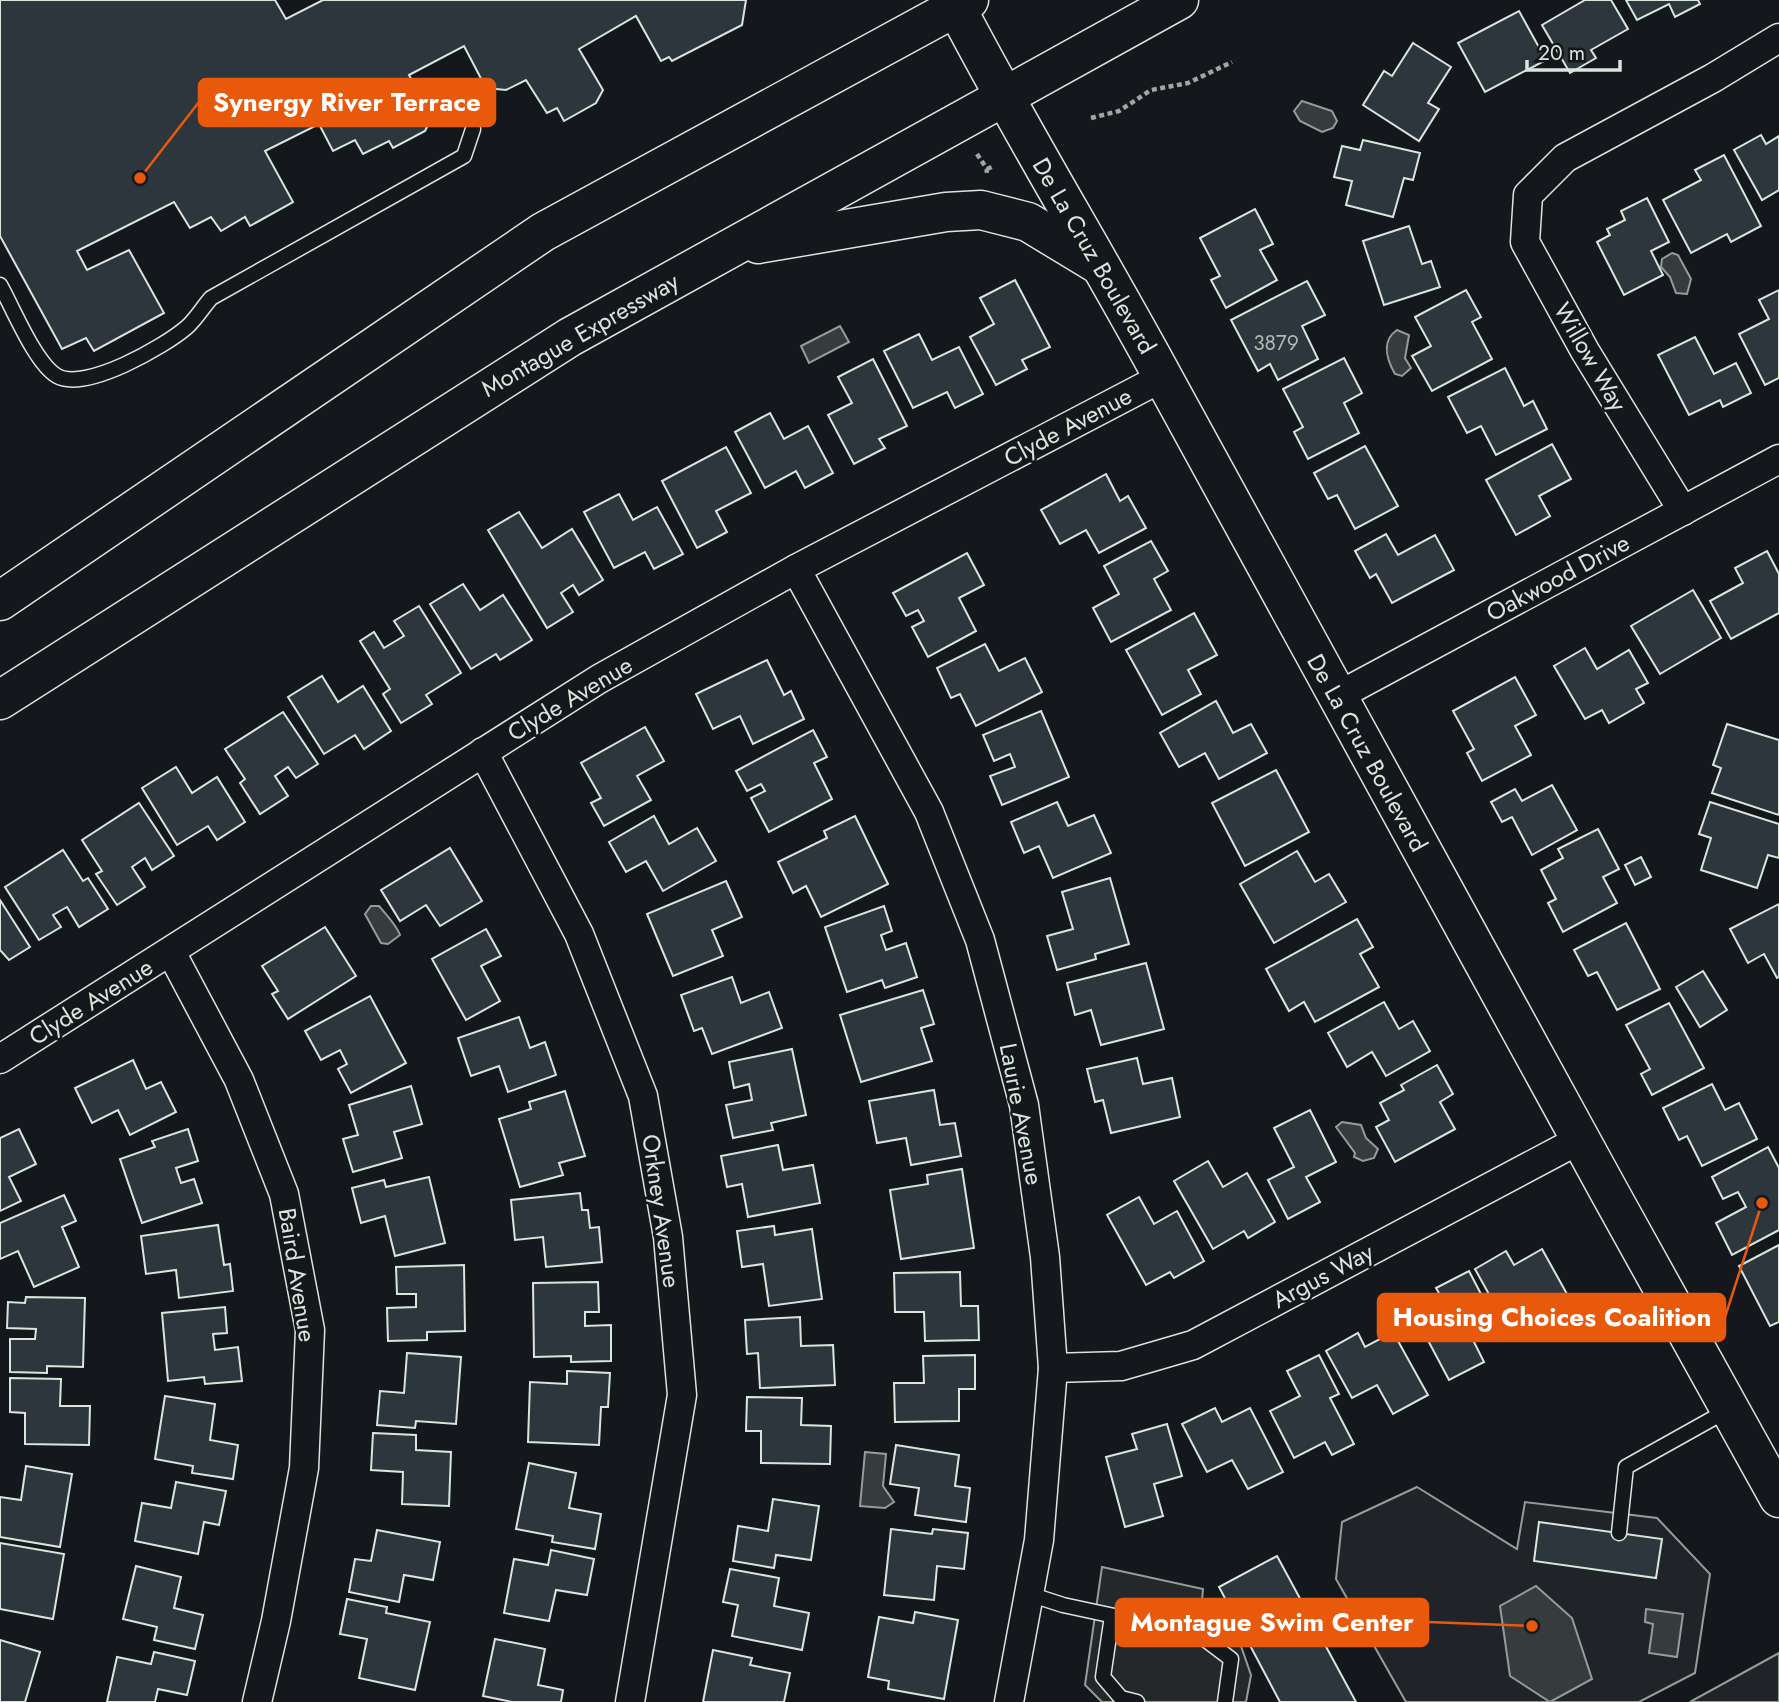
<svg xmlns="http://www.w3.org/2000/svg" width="1779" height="1702" font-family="Jost,sans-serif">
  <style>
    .green { fill: #202428; stroke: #939e99; stroke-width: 2 }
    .parking { fill: #24282b; stroke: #939e99; stroke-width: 2 }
    .water { fill: #363b3e; stroke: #939e99; stroke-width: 2 }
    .building { fill: #2c363c; stroke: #d8e6dc; stroke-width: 2 }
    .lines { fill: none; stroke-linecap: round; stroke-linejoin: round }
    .service-casing { stroke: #d8e6dc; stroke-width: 17 }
    .minor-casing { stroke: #d8e6dc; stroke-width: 31 }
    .secondary-casing { stroke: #d8e6dc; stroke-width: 41 }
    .trunk-casing { stroke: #d8e6dc; stroke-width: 41 }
    .path { stroke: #9da8a2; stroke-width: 4.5; stroke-dasharray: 5 3.5; stroke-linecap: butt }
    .service { stroke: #14181c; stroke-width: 14 }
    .minor { stroke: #14181c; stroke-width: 28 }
    .secondary { stroke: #14181c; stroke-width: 38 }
    .trunk { stroke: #14181c; stroke-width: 38 }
    .labels { text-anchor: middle; stroke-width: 5; stroke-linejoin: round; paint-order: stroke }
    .number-label { font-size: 21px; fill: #adbab4 }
    .street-label { font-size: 24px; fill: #d8e6dc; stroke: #14181c }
    .leader { fill: none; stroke: #e8590c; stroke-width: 2.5 }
    .callout-dot { fill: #e8590c; stroke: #14181c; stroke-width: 2.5 }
    .callout { fill: #e8590c; stroke: #e8590c; stroke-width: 2.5 }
    .callout-label { font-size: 26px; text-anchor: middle; font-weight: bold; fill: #fff }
  </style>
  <rect width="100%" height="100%" fill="#14181c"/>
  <g class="green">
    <polygon points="1417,1487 1517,1549 1525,1502 1657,1518 1710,1574 1695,1673 1639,1702 1406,1702 1336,1579 1342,1522"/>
    <polygon points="1779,1653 1779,1702 1690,1702"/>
  </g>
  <polygon class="parking" points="1102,1567 1203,1589 1201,1612 1241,1646 1251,1675 1246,1702 1102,1702 1085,1685"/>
  <g class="water">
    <polygon points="1302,101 1332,111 1337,121 1333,128 1322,132 1300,121 1294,111"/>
    <polygon points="1672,253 1678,255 1691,279 1687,294 1676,293 1670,277 1661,267 1662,259"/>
    <polygon points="840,326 849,342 809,363 801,346"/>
    <path d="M1397,330L1409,335L1405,358L1411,368L1402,376L1395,374C1386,358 1381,341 1397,330Z"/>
    <path d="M371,906H379C386,914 397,926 400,935L388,944L381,943L365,914Z"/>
    <polygon points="1342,1122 1361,1125 1366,1138 1378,1149 1374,1158 1363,1161 1354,1157 1355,1153 1336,1127"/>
    <polygon points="865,1452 886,1454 883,1486 894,1502 885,1508 860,1506"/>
    <polygon points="1536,1586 1572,1618 1592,1679 1550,1702 1510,1676 1500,1606"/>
    <polygon points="1646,1609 1683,1614 1677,1657 1649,1653 1653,1624 1645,1622"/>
  </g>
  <g class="building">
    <polygon points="0,0 275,0 286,19 323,0 746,0 742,25 672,61 669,57 661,61 636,16 579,49 603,90 596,103 564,121 557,108 547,113 526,80 506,90 486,88 464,46 409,75 432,117 425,131 393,148 389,141 363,154 355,140 333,151 319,124 265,151 293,202 250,226 245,217 221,231 211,217 190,228 174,202 77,251 87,270 129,250 164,313 94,351 86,338 62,349 0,236"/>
    <polygon points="1585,0 1611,0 1628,29 1591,50 1596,58 1570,73 1542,25"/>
    <polygon points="1626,0 1698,0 1700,4 1675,17 1669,4 1637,20"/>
    <polygon points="1519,11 1546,60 1485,92 1458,43"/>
    <polygon points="1413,43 1451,67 1428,103 1439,109 1419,141 1363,105 1384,71 1392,76"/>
    <polygon points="1761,135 1766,144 1779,136 1779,190 1762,200 1734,150"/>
    <polygon points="1363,140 1420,153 1413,180 1404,178 1393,217 1346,205 1352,181 1334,177 1342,146 1360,150"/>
    <polygon points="1724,155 1761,226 1731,242 1727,234 1691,253 1663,200 1701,180 1695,170"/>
    <polygon points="1647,198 1669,242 1651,251 1663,275 1624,295 1597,242 1610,235 1607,229 1625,220 1621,211"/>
    <polygon points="1255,209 1273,244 1260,250 1277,280 1226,308 1211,280 1220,276 1200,238"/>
    <polygon points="1409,226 1422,264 1431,261 1440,287 1384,305 1363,241"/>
    <polygon points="1015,280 1050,347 1022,360 1027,369 996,385 970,337 994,324 980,298"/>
    <polygon points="1307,281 1325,315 1302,326 1318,359 1278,380 1270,364 1258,371 1231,320"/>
    <polygon points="1466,290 1481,317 1472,322 1492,359 1432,391 1412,356 1431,346 1415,317"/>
    <polygon points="1779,290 1779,378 1765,385 1739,334 1769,319 1759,300"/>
    <polygon points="919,334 932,360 959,347 983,394 955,408 947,392 913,408 884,351"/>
    <polygon points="1695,337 1714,374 1736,363 1751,393 1723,407 1720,400 1689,415 1658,355"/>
    <polygon points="1344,358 1362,393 1344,403 1359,433 1308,459 1294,432 1303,427 1283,389"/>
    <polygon points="873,359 907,426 879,439 885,448 854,464 828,415 852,403 838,377"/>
    <polygon points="1505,368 1524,406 1533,401 1547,429 1496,455 1481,426 1467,433 1448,397"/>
    <polygon points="770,413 784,439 808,426 833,473 805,488 796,471 765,488 735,432"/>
    <polygon points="1552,444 1571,479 1539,496 1550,516 1516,535 1486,480"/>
    <polygon points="1365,446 1398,506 1355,529 1337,495 1328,499 1314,473"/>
    <polygon points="726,447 751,493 716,511 727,532 697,548 662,481"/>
    <polygon points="1106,474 1120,501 1128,496 1146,528 1099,553 1086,530 1060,544 1041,510"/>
    <polygon points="619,494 633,520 657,507 683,554 654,569 645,552 614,568 584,512"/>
    <polygon points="519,512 542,548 572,529 603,580 579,595 573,585 561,593 573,612 547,628 488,530"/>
    <polygon points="1386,534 1398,555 1435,535 1454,570 1392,603 1376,574 1370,578 1355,551"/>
    <polygon points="1151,541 1168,571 1154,579 1171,610 1111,642 1093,608 1119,594 1104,566"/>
    <polygon points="1767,551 1779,574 1779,613 1731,639 1710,601 1743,583 1735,568"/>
    <polygon points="967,553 984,585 959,598 976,631 928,657 912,627 924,621 918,610 906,616 893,593"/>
    <polygon points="463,584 480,610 503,595 532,640 500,660 496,654 471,669 430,604"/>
    <polygon points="1693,590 1721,638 1660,674 1631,626"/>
    <polygon points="419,606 461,673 426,695 432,704 401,723 383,694 390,689 360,641 374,632 384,648 404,636 394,621"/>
    <polygon points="1194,613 1217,655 1188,670 1201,694 1162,715 1126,650"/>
    <polygon points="985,644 999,671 1025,658 1042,692 976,726 960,694 951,698 937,668"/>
    <polygon points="1585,648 1597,669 1629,650 1648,683 1636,689 1644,703 1609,723 1602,710 1585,719 1554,666"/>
    <polygon points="767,660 784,695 791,691 804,719 753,744 740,716 713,729 696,694"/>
    <polygon points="322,676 338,702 363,686 391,731 364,749 355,735 324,754 288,697"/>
    <polygon points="1515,677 1536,715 1515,726 1531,755 1482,781 1467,753 1474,749 1453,711"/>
    <polygon points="1216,701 1233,733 1251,724 1267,753 1219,779 1205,753 1179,767 1160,733"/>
    <polygon points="1041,711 1069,777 1002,805 990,776 1015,767 1010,754 994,761 983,735"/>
    <polygon points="283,712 318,764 296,778 288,767 275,776 288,796 260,814 240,783 245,779 225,749"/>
    <polygon points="1727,724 1779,740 1779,815 1712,793 1721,768 1713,765"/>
    <polygon points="645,727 664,761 637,776 651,800 604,826 591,803 601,798 581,763"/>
    <polygon points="813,730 827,757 814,763 832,799 769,832 751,798 765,791 761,784 747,791 736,771"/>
    <polygon points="176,767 192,793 217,777 245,822 217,840 208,826 177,845 142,788"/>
    <polygon points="1276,770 1309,832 1245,866 1212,803"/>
    <polygon points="1552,785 1577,830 1532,855 1512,817 1502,822 1491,802 1515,789 1522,801"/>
    <polygon points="1057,802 1068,826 1094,815 1111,853 1053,878 1039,846 1024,853 1011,822"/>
    <polygon points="1710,802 1779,824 1779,858 1768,855 1757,888 1701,870 1711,838 1699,834"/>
    <polygon points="139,803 174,856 152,870 145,858 132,867 145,887 117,905 96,874 102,871 82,840"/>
    <polygon points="654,816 669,844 697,828 716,861 663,891 646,861 626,872 609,842"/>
    <polygon points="855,816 888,884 821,917 806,886 793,893 778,862 827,838 824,831"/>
    <polygon points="1598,829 1619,869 1603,877 1617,903 1563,932 1548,903 1556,899 1541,870 1563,858 1558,849"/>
    <polygon points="450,848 482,901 440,926 426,905 400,921 381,890"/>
    <polygon points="63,850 83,881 88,878 108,909 79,927 67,907 53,915 61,927 39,940 5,887"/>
    <polygon points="1297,851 1315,882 1329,874 1346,902 1274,943 1240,884"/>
    <polygon points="1641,857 1651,877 1635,885 1625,865"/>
    <polygon points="1110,878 1129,944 1095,954 1096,959 1057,970 1047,936 1073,929 1062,892"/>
    <polygon points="726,881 742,917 712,930 723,956 673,976 647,914"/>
    <polygon points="0,900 30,947 9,960 0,950"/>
    <polygon points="1779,904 1779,977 1777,978 1764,954 1748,963 1730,929"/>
    <polygon points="884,906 892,931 881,935 886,950 906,943 917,977 885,988 882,980 847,992 825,927"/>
    <polygon points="1357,919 1373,947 1360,954 1379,987 1315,1022 1304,1002 1289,1011 1266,969"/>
    <polygon points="1626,923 1660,989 1617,1010 1597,972 1588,976 1574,950"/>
    <polygon points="325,927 356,976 288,1019 272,994 278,991 262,966"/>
    <polygon points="486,929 501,956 481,966 500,1001 466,1020 432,959"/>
    <polygon points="1146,963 1164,1029 1101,1045 1091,1010 1075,1015 1067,983"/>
    <polygon points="1703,971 1727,1010 1700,1027 1676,987"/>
    <polygon points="732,977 741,1003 769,992 782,1028 712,1054 702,1028 694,1031 681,995"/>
    <polygon points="923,990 934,1024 921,1028 932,1061 861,1082 840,1015"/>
    <polygon points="370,996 406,1063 351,1093 338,1069 347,1064 340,1050 321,1060 305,1031"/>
    <polygon points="1384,1002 1399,1029 1413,1021 1430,1051 1386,1076 1372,1052 1347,1067 1328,1033"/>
    <polygon points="1669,1003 1704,1068 1652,1095 1641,1074 1650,1069 1626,1025"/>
    <polygon points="519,1017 530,1048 545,1042 556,1075 508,1092 499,1066 471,1076 458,1038"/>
    <polygon points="792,1049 806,1115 771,1123 773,1130 733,1138 726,1105 752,1100 749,1084 734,1088 729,1062"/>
    <polygon points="1137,1058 1143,1084 1172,1078 1180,1117 1111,1133 1103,1100 1095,1102 1087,1069"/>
    <polygon points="133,1060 146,1089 161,1082 176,1112 130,1135 118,1110 92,1123 75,1088"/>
    <polygon points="1437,1065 1453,1094 1440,1102 1455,1129 1395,1162 1376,1127 1389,1120 1380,1103 1404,1090 1401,1085"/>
    <polygon points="1712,1084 1725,1110 1739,1103 1757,1139 1702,1166 1687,1136 1679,1140 1663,1108"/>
    <polygon points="411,1086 422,1124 394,1132 402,1158 353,1172 343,1139 358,1135 349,1105"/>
    <polygon points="934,1090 940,1125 955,1123 961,1156 911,1165 906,1138 877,1143 869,1101"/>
    <polygon points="565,1091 585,1156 559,1163 563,1175 520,1187 499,1119 531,1109 529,1102"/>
    <polygon points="1310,1110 1336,1162 1306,1177 1320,1202 1288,1219 1268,1180 1294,1167 1274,1128"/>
    <polygon points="19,1129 36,1164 9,1177 21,1201 0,1211 0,1138"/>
    <polygon points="188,1129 198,1161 176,1168 181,1183 194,1179 202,1203 142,1223 120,1159 155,1147 152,1141"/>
    <polygon points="778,1145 783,1170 813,1165 820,1203 748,1217 742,1184 727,1187 721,1156"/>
    <polygon points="1768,1147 1779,1168 1779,1230 1732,1255 1716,1223 1746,1207 1738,1192 1723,1199 1712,1177"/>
    <polygon points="1208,1161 1223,1187 1247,1173 1275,1222 1248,1238 1244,1231 1213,1249 1174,1181"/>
    <polygon points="962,1169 974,1248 901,1259 890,1190 928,1184 927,1175"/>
    <polygon points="429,1177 445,1243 395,1256 385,1216 361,1223 352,1188 384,1180 386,1187"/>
    <polygon points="580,1193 582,1210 588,1210 590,1228 599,1227 602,1262 546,1267 543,1237 515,1240 511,1200"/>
    <polygon points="64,1195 76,1221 62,1227 79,1267 34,1287 18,1251 0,1259 0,1223"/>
    <polygon points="1139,1197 1154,1224 1177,1211 1204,1261 1174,1278 1170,1272 1146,1285 1107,1215"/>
    <polygon points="218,1225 224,1265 230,1264 233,1291 179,1298 176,1270 146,1274 141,1236"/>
    <polygon points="774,1226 775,1235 812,1229 822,1299 769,1306 763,1264 742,1267 737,1231"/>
    <polygon points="1779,1245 1779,1322 1770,1326 1739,1266"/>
    <polygon points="1542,1249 1577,1312 1543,1331 1526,1302 1501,1316 1475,1269 1506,1251 1514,1265"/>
    <polygon points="464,1265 465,1331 427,1332 427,1340 388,1341 387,1308 416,1307 416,1294 397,1294 396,1267"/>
    <polygon points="1469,1271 1494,1319 1469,1332 1484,1362 1449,1380 1415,1316 1444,1302 1436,1288"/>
    <polygon points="960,1272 961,1306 978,1306 979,1340 925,1341 924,1312 895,1312 894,1273"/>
    <polygon points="598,1282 599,1312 585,1312 585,1326 611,1325 611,1361 571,1362 571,1356 534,1357 533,1283"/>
    <polygon points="26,1297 85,1298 83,1367 47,1366 47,1373 10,1372 10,1339 35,1339 36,1329 7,1328 8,1302 25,1303"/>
    <polygon points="225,1307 227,1333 213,1334 215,1350 238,1347 242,1381 205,1384 204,1377 168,1381 162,1313"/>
    <polygon points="800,1317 801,1346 833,1345 835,1385 760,1388 758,1353 747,1354 745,1320"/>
    <polygon points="1393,1332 1428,1395 1393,1414 1377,1385 1352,1398 1326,1351 1358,1333 1365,1347"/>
    <polygon points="407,1353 461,1357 456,1424 416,1421 415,1428 377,1425 380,1391 404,1393"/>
    <polygon points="975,1355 975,1389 959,1389 959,1421 895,1422 894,1383 924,1383 923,1356"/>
    <polygon points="1319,1355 1339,1394 1330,1398 1354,1444 1332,1455 1325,1442 1294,1458 1270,1411 1300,1396 1287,1371"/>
    <polygon points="567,1371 610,1373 608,1407 601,1407 599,1445 528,1442 530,1382 567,1384"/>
    <polygon points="10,1378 61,1379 60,1406 90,1406 89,1445 25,1444 25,1413 10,1412"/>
    <polygon points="165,1396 215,1404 210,1440 238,1445 233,1479 192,1473 193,1466 155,1459"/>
    <polygon points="747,1397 802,1398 801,1425 831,1426 830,1464 761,1463 761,1431 746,1431"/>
    <polygon points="1215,1408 1222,1422 1250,1408 1283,1472 1248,1489 1232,1460 1207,1472 1182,1424"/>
    <polygon points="1167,1424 1182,1476 1154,1484 1163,1516 1125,1527 1106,1457 1137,1449 1132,1434"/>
    <polygon points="373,1433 416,1435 416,1450 451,1452 449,1506 402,1504 403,1472 371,1470"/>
    <polygon points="896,1445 959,1455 955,1486 970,1488 966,1522 915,1515 919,1488 890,1484"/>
    <polygon points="529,1463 576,1473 569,1508 601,1514 595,1549 552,1542 553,1536 516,1529"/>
    <polygon points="26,1466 72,1474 60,1547 0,1537 0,1497 21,1500"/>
    <polygon points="176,1482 226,1491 219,1525 204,1522 198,1554 135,1541 142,1503 171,1508"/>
    <polygon points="773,1499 819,1506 811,1560 776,1555 774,1568 733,1561 738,1526 768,1531"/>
    <polygon points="1539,1522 1662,1539 1656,1578 1534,1561"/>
    <polygon points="891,1529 932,1534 933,1529 968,1533 964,1569 937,1566 934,1600 884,1595"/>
    <polygon points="377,1530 440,1542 433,1580 404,1575 399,1602 349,1592 355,1559 371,1561"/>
    <polygon points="0,1543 64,1554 53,1619 0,1609"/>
    <polygon points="551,1550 594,1559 587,1595 556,1590 549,1621 504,1613 514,1559 548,1565"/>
    <polygon points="1277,1556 1356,1702 1280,1702 1219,1587"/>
    <polygon points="136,1566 181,1577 174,1608 203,1615 195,1649 154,1640 157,1627 123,1619"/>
    <polygon points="730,1569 779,1578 774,1606 809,1613 802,1650 732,1636 738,1605 723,1602"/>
    <polygon points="347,1599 387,1607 386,1613 430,1622 415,1690 359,1678 367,1639 340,1634"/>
    <polygon points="915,1612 958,1620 944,1699 888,1689 889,1681 868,1677 879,1617 913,1623"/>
    <polygon points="495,1639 545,1649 538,1685 563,1690 561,1702 512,1702 483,1696"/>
    <polygon points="0,1640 40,1652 25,1702 0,1702"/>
    <polygon points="713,1650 752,1658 750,1665 790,1673 784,1702 703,1702"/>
    <polygon points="154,1652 195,1661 187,1695 158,1689 155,1702 107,1702 117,1657 151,1664"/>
  </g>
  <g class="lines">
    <g class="service-casing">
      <g id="service">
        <path d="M0,285C13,308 35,363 57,376C85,392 164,347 187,327C196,319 203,307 211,298L464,156L473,129"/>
        <polyline points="1619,1533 1626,1467 1728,1410"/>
        <polyline points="1029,1594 1063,1605 1198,1634 1231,1659 1225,1702"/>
        <polyline points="1112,1616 1103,1677 1121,1698 1137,1702"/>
      </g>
    </g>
    <g class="minor-casing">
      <g id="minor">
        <polyline points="1683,511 1585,351 1525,242 1528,195 1565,158 1713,78 1779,38"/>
        <polyline points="796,569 929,812 980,940 1024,1105 1045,1257 1053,1368 1039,1540 1009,1702"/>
        <polyline points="1336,697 1779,459"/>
        <polyline points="483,752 579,934 643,1096 668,1237 682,1395 630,1702"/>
        <polyline points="171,952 239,1080 284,1194 310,1330 304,1468 276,1621 257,1702"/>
        <polyline points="0,1059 599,679 796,569 1163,377"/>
        <polyline points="1053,1368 1121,1366 1193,1345 1579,1140"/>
      </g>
    </g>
    <g class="secondary-casing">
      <path id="secondary" d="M948,0L956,7C1022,134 1097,255 1165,381C1369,754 1572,1127 1779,1498"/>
    </g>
    <g class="trunk-casing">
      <g id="trunk">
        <polyline points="758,244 946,212 981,210 1028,222 1099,265"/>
        <polyline points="0,601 543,232 969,0"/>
        <polyline points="0,700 570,337 1179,0"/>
      </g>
    </g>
    <g class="path">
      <polyline points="1091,118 1119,111 1151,90 1188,83 1232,62"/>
      <polyline points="977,154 987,169 986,176"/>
      <polyline points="987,169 994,166"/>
    </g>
    <use href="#service" class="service"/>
    <use href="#minor" class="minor"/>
    <use href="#secondary" class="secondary"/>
    <use href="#trunk" class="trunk"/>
  </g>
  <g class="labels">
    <g class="number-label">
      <text x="1276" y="350">3879</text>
    </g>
    <g class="street-label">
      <text transform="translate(1094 256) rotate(60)" y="8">De La Cruz Boulevard</text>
      <text transform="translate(580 335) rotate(-30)" y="8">Montague Expressway</text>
      <text transform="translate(1590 357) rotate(60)" y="8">Willow Way</text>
      <text transform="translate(1068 427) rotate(-28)" y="8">Clyde Avenue</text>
      <text transform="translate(1558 578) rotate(-28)" y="8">Oakwood Drive</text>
      <text transform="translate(570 699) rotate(-31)" y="8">Clyde Avenue</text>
      <text transform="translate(1367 753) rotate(61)" y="8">De La Cruz Boulevard</text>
      <text transform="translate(91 1002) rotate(-32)" y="8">Clyde Avenue</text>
      <text transform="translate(1021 1114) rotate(79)" y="8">Laurie Avenue</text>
      <text transform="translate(661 1211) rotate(82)" y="8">Orkney Avenue</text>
      <text transform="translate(297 1275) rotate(81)" y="8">Baird Avenue</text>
      <text transform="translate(1323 1276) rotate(-28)" y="8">Argus Way</text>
    </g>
  </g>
  <path class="leader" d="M140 178L199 102M1762 1203L1725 1317M1532 1626L1428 1622"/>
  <g class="callout-dot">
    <circle cx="140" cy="178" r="7"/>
    <circle cx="1762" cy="1203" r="7"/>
    <circle cx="1532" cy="1626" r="7"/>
  </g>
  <g class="callout">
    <rect x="199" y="79" width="296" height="47" rx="7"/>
    <rect x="1378" y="1294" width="347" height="47" rx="7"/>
    <rect x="1116" y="1599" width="312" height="47" rx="7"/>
  </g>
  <g class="callout-label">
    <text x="347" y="111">Synergy River Terrace</text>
    <text x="1552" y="1326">Housing Choices Coalition</text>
    <text x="1272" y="1631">Montague Swim Center</text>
  </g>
  <path d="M1527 60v10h93v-10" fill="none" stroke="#d8e6dc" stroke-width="3.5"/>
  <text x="1538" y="60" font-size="21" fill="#d8e6dc" stroke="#14181c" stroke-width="5" paint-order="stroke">20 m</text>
</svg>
